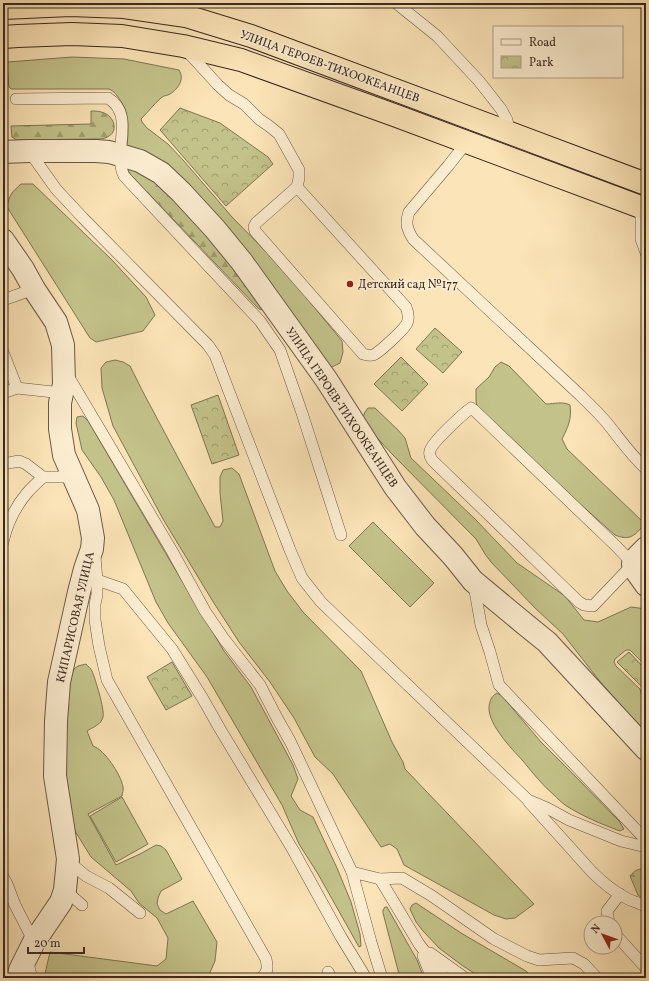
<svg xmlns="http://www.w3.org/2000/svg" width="649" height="981" font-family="Vollkorn,serif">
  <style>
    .green { fill: #c3c28a; stroke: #7e7556 }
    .forest { fill: url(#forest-firs); stroke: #7e7556 }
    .park { fill: url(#park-crowns); stroke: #7e7556 }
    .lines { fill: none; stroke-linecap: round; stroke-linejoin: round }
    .service-casing { stroke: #6a5746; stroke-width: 12 }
    .minor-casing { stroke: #6a5746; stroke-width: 24 }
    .trunk-casing { stroke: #392821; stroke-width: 24 }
    .service { stroke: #fcedd0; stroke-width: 11 }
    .minor { stroke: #fcedd0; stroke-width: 22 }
    .trunk { stroke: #fbe4b7; stroke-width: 22 }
    .poi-dot { fill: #8f2418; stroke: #fcedd0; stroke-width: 1.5 }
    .labels { text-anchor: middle; stroke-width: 3.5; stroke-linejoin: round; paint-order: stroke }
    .street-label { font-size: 12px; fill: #392821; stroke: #fcedd0 }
    .poi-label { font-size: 12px; fill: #392821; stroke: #fcedd0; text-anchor: start }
  </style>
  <defs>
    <pattern id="forest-firs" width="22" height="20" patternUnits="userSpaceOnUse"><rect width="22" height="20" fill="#c3c28a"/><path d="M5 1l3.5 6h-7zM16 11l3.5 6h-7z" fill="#9f9e70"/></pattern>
    <pattern id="park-crowns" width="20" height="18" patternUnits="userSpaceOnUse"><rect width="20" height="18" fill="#c3c28a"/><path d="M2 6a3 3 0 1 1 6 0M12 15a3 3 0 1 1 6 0" fill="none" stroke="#9f9e70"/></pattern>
  </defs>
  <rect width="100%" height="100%" fill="#fbe4b7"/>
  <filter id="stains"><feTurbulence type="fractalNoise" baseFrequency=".005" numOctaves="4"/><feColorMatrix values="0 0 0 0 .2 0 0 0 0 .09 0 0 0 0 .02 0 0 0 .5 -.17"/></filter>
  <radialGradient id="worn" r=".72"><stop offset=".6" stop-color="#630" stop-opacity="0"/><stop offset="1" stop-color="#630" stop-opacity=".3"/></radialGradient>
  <g class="green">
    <path d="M72,57L124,59L179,70C185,79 178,89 170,94C167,96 164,95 161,98C154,104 148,112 141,119L142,122L147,128L168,144L184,161L232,217L283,269L342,341L343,352L340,363L332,367L327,365L127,148C128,131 131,115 120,100C116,94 115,92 109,89H11L9,87L7,65L8,62Z"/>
    <path d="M21,184H33L112,260L146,297L155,315L143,331L96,342L90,338L7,207C9,195 12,192 21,184Z"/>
    <polygon points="115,360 123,362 130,366 143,392 215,527 220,527 223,521 220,493 220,477 223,470 232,468 239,474 275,571 287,591 303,612 361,671 392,742 403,762 405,769 534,904 515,918 506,919 494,915 404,865 397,849 390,844 381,847 333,774 315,757 294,718 270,682 239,642 212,600 163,519 113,426 102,388 101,368 106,362"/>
    <path d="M501,362L509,366L546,404C555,404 562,401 570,405C572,419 568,427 562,439L567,449L642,521V527C633,538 627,540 615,535L517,448L477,408L476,401V389L489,377L495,367Z"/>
    <polygon points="368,408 375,408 398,430 405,438 411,458 475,519 517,563 565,596 584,620 598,622 631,607 646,609 646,666 630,650 626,650 615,659 614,662 616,666 640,689 646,712 646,734 598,679 563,634 535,608 491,562 485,554 476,539 393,455 367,427 363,417 365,412"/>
    <polygon points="83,416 88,421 169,559 224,651 251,687 293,765 298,779 291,796 300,810 313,817 337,868 351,902 360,934 361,946 359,947 318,874 299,844 282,805 207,677 168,623 156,602 114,500 101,477 82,450 76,423 77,417"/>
    <polygon points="373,522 434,583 410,607 349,546"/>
    <path d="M86,664C88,666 91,669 92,671C95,678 105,710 103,717C101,725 93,727 87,731L93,746C105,750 121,775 123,787C124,790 122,793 122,796L88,814L116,865L140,854L156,845L161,846L166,850L182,879L181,880L161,891L158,898L157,904L160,910L166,914L193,901L217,942L215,961L208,977L206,978H44L50,952L157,966L166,959L168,938L157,918L139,903L131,891L91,857L75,831L62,764L67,698L72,674L74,669L78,666Z"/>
    <path d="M497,693L502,696L541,742L574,775L619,821L624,829L620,831C601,824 582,816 565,805C561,802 557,798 554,795C542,785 533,773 523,761C512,749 483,720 490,702C491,698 493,695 497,693Z"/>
    <polygon points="122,797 148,844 116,862 90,816"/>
    <polygon points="416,903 461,933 526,971 533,978 482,978 463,966 439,948 423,931 416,922 410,909 412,905"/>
    <polygon points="385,907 387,907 417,960 424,978 400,978 383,913 383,910"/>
  </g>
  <g class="forest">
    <path d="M91,111C95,111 100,111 104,113C113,116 119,130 109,136C105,139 101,139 96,139L17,140L12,137L11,126L91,124Z"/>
    <polygon points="128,164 178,197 265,308 263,310 259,309 131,175 127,169"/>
    <path d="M646,868V901L638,895L630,876C635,870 638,869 646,868Z"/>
  </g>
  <g class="park">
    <polygon points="180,108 220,123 268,157 273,164 226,206 160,130"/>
    <polygon points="435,328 462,352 443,373 416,349"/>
    <polygon points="401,357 428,384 402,411 374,384"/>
    <polygon points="218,395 239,455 212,464 191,405"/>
    <polygon points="629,652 646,670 646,702 643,688 617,662"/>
    <polygon points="172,662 192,696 166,710 147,677"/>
  </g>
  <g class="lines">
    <g class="service-casing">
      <g id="service">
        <polyline points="396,3 437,36 479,81 501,109 507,120 508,126 508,132"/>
        <path d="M186,50L218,85L229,95L244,104L259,119L269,126L279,134L299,170V178L297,187L256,223L254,227L255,231L363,354C367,355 369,356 373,355C379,353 402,331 406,325C410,319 408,312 406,307L297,187"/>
        <path d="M16,99L108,98C136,115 112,151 124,176L260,321L280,350L302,413L341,535"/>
        <path d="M467,142L448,166L409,212C405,223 407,229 413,239L580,395C589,404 599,413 607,423C620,439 630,454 646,469"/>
        <polyline points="29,151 56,189 83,218 208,345 215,355 290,550 302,578 321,602 528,800 547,808 569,820 621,841 646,847"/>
        <polyline points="641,207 641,239 646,253"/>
        <polyline points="3,300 34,289"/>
        <polyline points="3,352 17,388 62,393"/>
        <polyline points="67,374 172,551 205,611 224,639 260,685 277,718 290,741 352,872"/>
        <polyline points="3,393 17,388"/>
        <path d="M471,408L475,411L616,546L633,564L593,606L584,605L579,602L432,460C430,457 429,454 430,451C431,443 463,414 471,408Z"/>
        <polyline points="3,464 19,461 26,464 43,477 74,477"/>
        <path d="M3,542C7,524 16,506 27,493C32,487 38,482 43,477"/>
        <path d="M95,557L97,580V595L95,604V620L99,646L107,680L266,959C268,968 268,972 261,978"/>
        <polyline points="97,580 123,589 172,649 203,699 220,729 293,850 341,937 363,973 365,978"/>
        <polyline points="474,585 481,625 490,652 499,685 646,840"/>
        <path d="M529,802L592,872C602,882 616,893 628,899C634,902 640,903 646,907"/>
        <polyline points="68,859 74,866 86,876 109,888 140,913"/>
        <polyline points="3,877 7,884 15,905 34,942"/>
        <polyline points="380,879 419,944 445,978"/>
        <polyline points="65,890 82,905"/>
        <polyline points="609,923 607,911 620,894"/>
        <polyline points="615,934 646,968"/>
        <polyline points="430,953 465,978"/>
        <polyline points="423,956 432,978"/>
        <polyline points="27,960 32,978"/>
        <polyline points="328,972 331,978"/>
        <polyline points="382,978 371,942 352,872 380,879 402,878 432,896 494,939 527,956 539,960 573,958 584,964 597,978"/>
      </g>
    </g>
    <g class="minor-casing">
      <g id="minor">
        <polyline points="3,152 29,151 96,151 109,152 120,155 140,161 161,173 181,192 215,229 242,262 326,379 395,487 425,526 453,556 473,581 526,625 547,642 646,749"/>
        <polyline points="3,240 23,269 34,289 56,322 63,345 64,384 60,403 60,429 64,455 88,510 93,538 92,549 85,569 79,592 59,682 56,721 55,776 68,859 65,890 61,902 34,942 20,970 18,978"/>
        <polyline points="646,548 634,560 633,564 634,568 646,585"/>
      </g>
    </g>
    <g class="trunk-casing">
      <g id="trunk">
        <polyline points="3,8 70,5 124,7 186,16 251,36 646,184"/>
        <polyline points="3,37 18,36 72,34 122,36 183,46 241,60 394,115 646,209"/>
      </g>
    </g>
    <use href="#service" class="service"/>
    <use href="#minor" class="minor"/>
    <use href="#trunk" class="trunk"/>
  </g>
  <circle class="poi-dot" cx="350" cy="284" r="4"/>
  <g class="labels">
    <g class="street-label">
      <text transform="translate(330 66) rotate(20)" y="4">УЛИЦА ГЕРОЕВ-ТИХООКЕАНЦЕВ</text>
      <text transform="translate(342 407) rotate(56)" y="4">УЛИЦА ГЕРОЕВ-ТИХООКЕАНЦЕВ</text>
      <text transform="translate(75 617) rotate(-77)" y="4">КИПАРИСОВАЯ УЛИЦА</text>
    </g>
    <g class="poi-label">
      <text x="358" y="288">Детский сад №177</text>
    </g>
  </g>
  <rect width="649" height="981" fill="none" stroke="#fbe4b7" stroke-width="16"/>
  <rect x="4" y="4" width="641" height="973" fill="none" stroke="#392821" stroke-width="2"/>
  <rect x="8" y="8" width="633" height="965" fill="none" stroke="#392821"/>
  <rect x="493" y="26" width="130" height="52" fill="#fcedd0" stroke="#ae9e8a"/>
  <rect x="501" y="39" width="20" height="6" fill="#fcedd0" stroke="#ae9e8a"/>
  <text x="529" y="46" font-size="12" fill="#392821">Road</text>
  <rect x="501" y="56" width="20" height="12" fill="url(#park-crowns)" stroke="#ae9e8a"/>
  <text x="529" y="66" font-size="12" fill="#392821">Park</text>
  <g transform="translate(603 935) rotate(311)"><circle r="19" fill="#fcedd0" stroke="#ae9e8a"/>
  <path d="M0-3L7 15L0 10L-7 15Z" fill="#8f2418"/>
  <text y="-6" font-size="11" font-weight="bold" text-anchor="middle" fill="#392821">N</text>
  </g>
  <path d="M28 947v6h56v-6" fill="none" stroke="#392821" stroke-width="2"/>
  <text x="34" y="947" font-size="12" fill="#392821" stroke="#fcedd0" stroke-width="3" paint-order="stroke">20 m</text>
  <rect width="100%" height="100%" filter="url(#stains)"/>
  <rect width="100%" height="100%" fill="url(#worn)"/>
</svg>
